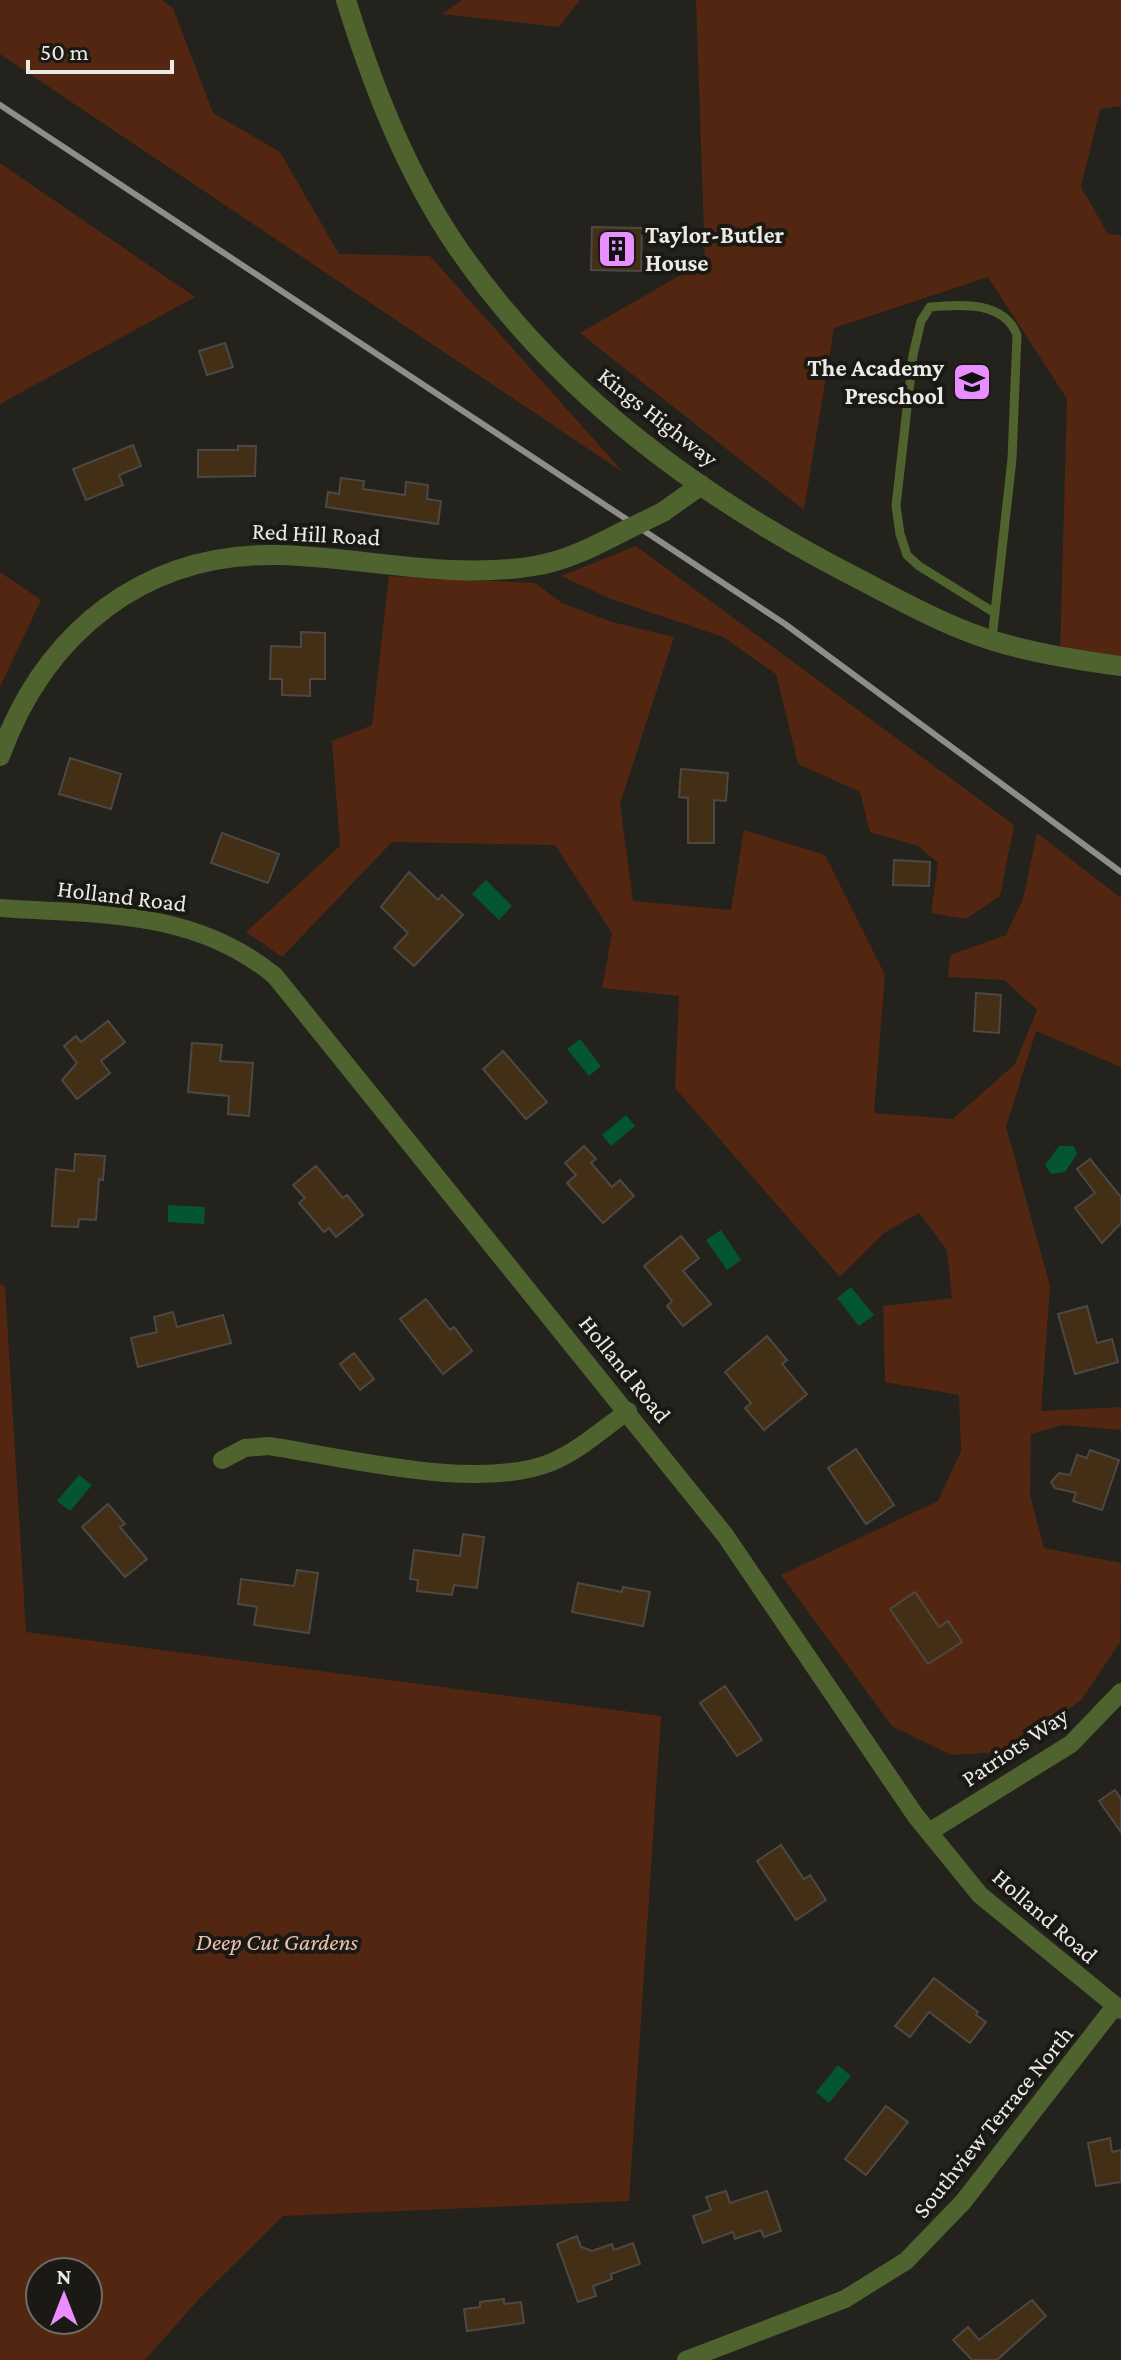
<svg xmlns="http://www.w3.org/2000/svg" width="1121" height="2360" font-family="'Crimson Pro',serif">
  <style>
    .green { fill: #532612; fill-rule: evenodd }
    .water { fill: #045630 }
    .building { fill: #432f16; stroke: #4d4843; stroke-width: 2 }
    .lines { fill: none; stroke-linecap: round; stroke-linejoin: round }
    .service { stroke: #4e632e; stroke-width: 9 }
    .minor { stroke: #4e632e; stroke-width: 18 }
    .tertiary { stroke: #4e632e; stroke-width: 20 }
    .rail { stroke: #8e8d89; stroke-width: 6 }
    .tertiary-bridge { stroke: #4e632e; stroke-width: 20 }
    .labels { text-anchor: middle; stroke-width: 8; stroke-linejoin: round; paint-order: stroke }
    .poi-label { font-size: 24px; font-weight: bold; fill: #ebeae6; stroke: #1a1913; text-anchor: start }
    .street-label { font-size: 24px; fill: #ebeae6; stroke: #1a1913 }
    .park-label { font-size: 24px; font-style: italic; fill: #efc0ad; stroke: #1a1913 }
  </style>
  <rect width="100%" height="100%" fill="#23221c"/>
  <g class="green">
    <polygon points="0,0 162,0 173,8 213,113 280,152 339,254 430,256 624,473 0,54"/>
    <polygon points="462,0 580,0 559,27 442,14"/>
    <polygon points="696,0 1121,0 1121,106 1100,109 1081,187 1108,234 1121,235 1121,664 1060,656 1067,399 988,277 834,328 804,510 580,333 705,261"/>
    <polygon points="0,163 195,297 0,404"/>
    <polygon points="636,546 1014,825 1000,896 966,919 931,913 938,863 918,846 870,832 860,792 798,764 776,674 723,637 611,599 561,576"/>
    <polygon points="0,572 41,600 0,687"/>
    <polygon points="389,576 535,583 562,603 612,622 674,637 620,804 633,901 731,910 744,830 825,855 885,975 874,1113 953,1119 1015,1064 1037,1010 1004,980 948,977 950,955 1006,935 1023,899 1037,833 1121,898 1121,1067 1036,1031 1006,1127 1050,1286 1041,1411 1121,1407 1121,1430 1062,1425 1031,1434 1030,1495 1044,1548 1121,1563 1120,1642 1082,1699 1015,1751 951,1755 892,1726 781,1575 938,1501 961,1451 959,1395 885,1382 883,1306 952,1298 947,1250 919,1213 884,1233 840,1277 675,1088 679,996 602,988 612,933 555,845 392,842 282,957 246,932 340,846 332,741 372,725"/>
    <path d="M0,1284L5,1286L26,1632L661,1716L629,2201L283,2216L198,2300L145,2360H0ZM40,2272H88V2320H40Z"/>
  </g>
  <g class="water">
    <polygon points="486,880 512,906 499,920 472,894"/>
    <polygon points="580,1039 601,1066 589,1076 567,1049"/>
    <polygon points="626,1115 635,1126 611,1146 602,1135"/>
    <polygon points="1059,1146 1074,1146 1077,1154 1065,1172 1051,1174 1045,1165"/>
    <polygon points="168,1205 205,1207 204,1224 168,1222"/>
    <polygon points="721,1230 741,1260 727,1270 706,1240"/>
    <polygon points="851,1287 874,1315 859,1326 837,1298"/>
    <polygon points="79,1475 92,1485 70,1511 57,1501"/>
    <polygon points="838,2065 851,2076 829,2103 816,2092"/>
  </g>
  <g class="building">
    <polygon points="592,227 642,228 641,271 591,270"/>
    <polygon points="225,343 233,367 207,375 199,351"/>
    <polygon points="133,445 141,466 119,475 123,485 86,500 73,469"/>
    <polygon points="238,446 256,446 255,476 198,477 198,450 238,450"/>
    <polygon points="341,478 364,481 363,489 405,495 406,482 428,485 427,499 441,501 438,524 326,507 328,492 339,494"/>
    <polygon points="301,632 325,633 325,679 310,679 310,696 282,695 282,679 270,679 271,646 301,647"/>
    <polygon points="70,758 121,774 111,809 59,794"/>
    <polygon points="681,769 728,773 726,801 714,800 714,843 688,843 688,798 679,797"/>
    <polygon points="222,833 279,854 268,883 211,863"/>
    <polygon points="894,860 930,862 929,886 893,885"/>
    <polygon points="409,872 438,900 442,895 463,915 414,966 394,948 408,933 381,907"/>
    <polygon points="976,993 1001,995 999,1033 974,1031"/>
    <polygon points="108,1021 125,1042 101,1061 110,1073 77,1099 62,1080 77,1063 64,1046 76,1036 81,1042"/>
    <polygon points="192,1043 222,1045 220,1061 253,1063 249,1116 228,1114 229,1096 188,1092"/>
    <polygon points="503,1051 547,1102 526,1119 483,1069"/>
    <polygon points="584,1146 596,1159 591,1163 612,1187 620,1180 634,1196 603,1223 567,1183 576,1175 565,1163"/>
    <polygon points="75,1154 105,1156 103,1180 99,1179 96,1220 79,1219 78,1227 52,1226 56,1169 74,1171"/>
    <polygon points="1090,1159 1121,1197 1121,1223 1102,1243 1075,1208 1095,1193 1077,1169"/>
    <polygon points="316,1166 343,1198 347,1195 363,1215 336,1237 329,1228 324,1232 299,1203 305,1198 293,1185"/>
    <polygon points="681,1236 699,1258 683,1271 711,1304 683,1326 667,1306 672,1301 644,1266"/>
    <polygon points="426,1299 450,1330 454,1327 472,1351 443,1374 400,1319"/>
    <polygon points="1087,1306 1097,1343 1112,1339 1118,1362 1075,1374 1058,1314"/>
    <polygon points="173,1312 177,1327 223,1315 231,1343 138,1367 131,1338 157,1332 154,1317"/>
    <polygon points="767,1336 787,1360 782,1364 807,1394 764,1430 745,1408 751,1403 725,1372"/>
    <polygon points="354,1353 374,1379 360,1390 340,1364"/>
    <polygon points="856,1449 894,1505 866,1524 828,1468"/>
    <polygon points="1090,1450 1119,1460 1102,1510 1073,1501 1076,1493 1055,1488 1051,1482 1059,1473 1070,1475 1077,1455 1087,1458"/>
    <polygon points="108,1504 125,1524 120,1527 147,1559 125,1577 82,1527"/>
    <polygon points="463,1534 484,1537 477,1588 454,1585 452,1595 417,1591 418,1580 410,1579 414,1550 460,1556"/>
    <polygon points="297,1570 318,1573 309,1633 254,1625 257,1607 238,1604 241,1579 294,1586"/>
    <polygon points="578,1583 622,1592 623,1587 650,1592 643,1626 572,1612"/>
    <polygon points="915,1592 939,1627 948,1621 962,1642 928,1664 890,1609"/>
    <polygon points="725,1686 762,1740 737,1756 700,1703"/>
    <polygon points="1115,1790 1121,1799 1121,1832 1099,1801"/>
    <polygon points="781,1845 804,1879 810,1875 826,1900 796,1920 757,1861"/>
    <polygon points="934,1978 978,2012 976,2015 986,2022 970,2043 929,2012 910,2037 895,2026"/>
    <polygon points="886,2106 908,2122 866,2175 845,2159"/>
    <polygon points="1110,2138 1112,2152 1121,2150 1121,2182 1096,2186 1088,2143"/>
    <polygon points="726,2191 730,2203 767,2191 781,2231 764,2237 761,2230 735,2239 733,2232 703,2243 693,2216 711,2210 706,2197"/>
    <polygon points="577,2236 581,2247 592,2251 612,2244 614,2250 633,2243 640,2264 611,2274 612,2279 593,2286 596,2296 578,2302 557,2244"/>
    <polygon points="504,2299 504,2304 521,2302 524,2323 467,2331 464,2309 480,2307 480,2302"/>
    <polygon points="1032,2300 1046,2316 997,2360 972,2360 953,2340 968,2327 979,2340"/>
  </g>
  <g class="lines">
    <path class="service" d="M992,639L1012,459L1017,335C1004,301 961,304 930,307L921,321L913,355L896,506L900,534L907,555L919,566L995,613"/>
    <g class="minor">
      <path d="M0,908C99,915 194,909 275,976L725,1535L915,1815L980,1895L1121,2010"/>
      <path d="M222,1460L245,1448L269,1446C348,1458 479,1492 552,1462C580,1450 604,1428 628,1411"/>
      <polyline points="929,1832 1071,1744 1121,1692"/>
      <polyline points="686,2360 845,2299 906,2261 963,2202 1115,2006"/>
    </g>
    <g class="tertiary">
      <path d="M346,0C373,87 406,172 457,247C558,394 702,499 859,579C907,604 955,631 1008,645C1045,655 1083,661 1121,666"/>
      <polyline points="663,512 701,485"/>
      <path d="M0,756C45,632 144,552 279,555C362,557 451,580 534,566C566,561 595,546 624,531"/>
    </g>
    <polyline class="rail" points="0,105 785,624 1121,872"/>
    <polyline class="tertiary-bridge" points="624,531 663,512"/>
  </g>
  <defs>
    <g id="building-square" transform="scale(2)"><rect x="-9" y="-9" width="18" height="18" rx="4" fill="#e88eff" stroke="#1a1913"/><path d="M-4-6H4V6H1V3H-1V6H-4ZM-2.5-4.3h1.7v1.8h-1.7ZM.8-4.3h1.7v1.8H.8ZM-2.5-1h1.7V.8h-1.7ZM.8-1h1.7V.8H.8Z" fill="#111"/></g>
    <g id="school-square" transform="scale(2)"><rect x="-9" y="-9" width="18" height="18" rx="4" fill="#e88eff" stroke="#1a1913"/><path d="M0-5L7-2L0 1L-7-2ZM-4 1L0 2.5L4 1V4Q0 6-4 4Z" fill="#111"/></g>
  </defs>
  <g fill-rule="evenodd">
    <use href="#building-square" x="617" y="249"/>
    <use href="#school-square" x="972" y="382"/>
  </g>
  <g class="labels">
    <g class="poi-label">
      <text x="645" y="243">Taylor-Butler<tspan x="645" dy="28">House</tspan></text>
      <text x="944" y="376" text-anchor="end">The Academy<tspan x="944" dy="28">Preschool</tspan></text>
    </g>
    <g class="street-label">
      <text transform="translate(658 417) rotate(38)" y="8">Kings Highway</text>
      <text transform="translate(316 534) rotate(3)" y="8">Red Hill Road</text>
      <text transform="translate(122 896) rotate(7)" y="8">Holland Road</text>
      <text transform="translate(625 1369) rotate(51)" y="8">Holland Road</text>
      <text transform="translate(1015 1747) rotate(-34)" y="8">Patriots Way</text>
      <text transform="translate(1045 1916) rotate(41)" y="8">Holland Road</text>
      <text transform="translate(993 2122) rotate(-51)" y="8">Southview Terrace North</text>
    </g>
    <g class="park-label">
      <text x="277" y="1950">Deep Cut Gardens</text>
    </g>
  </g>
  <g transform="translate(64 2296)"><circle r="38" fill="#1a1913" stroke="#6e6d67" stroke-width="2"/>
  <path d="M0-6L14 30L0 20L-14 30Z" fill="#e88eff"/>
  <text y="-12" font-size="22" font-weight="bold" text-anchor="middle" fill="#ebeae6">N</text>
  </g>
  <path d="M28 60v12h144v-12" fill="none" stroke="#ebeae6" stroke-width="4"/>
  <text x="40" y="60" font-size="24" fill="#ebeae6" stroke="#1a1913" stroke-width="6" paint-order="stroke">50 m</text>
</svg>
